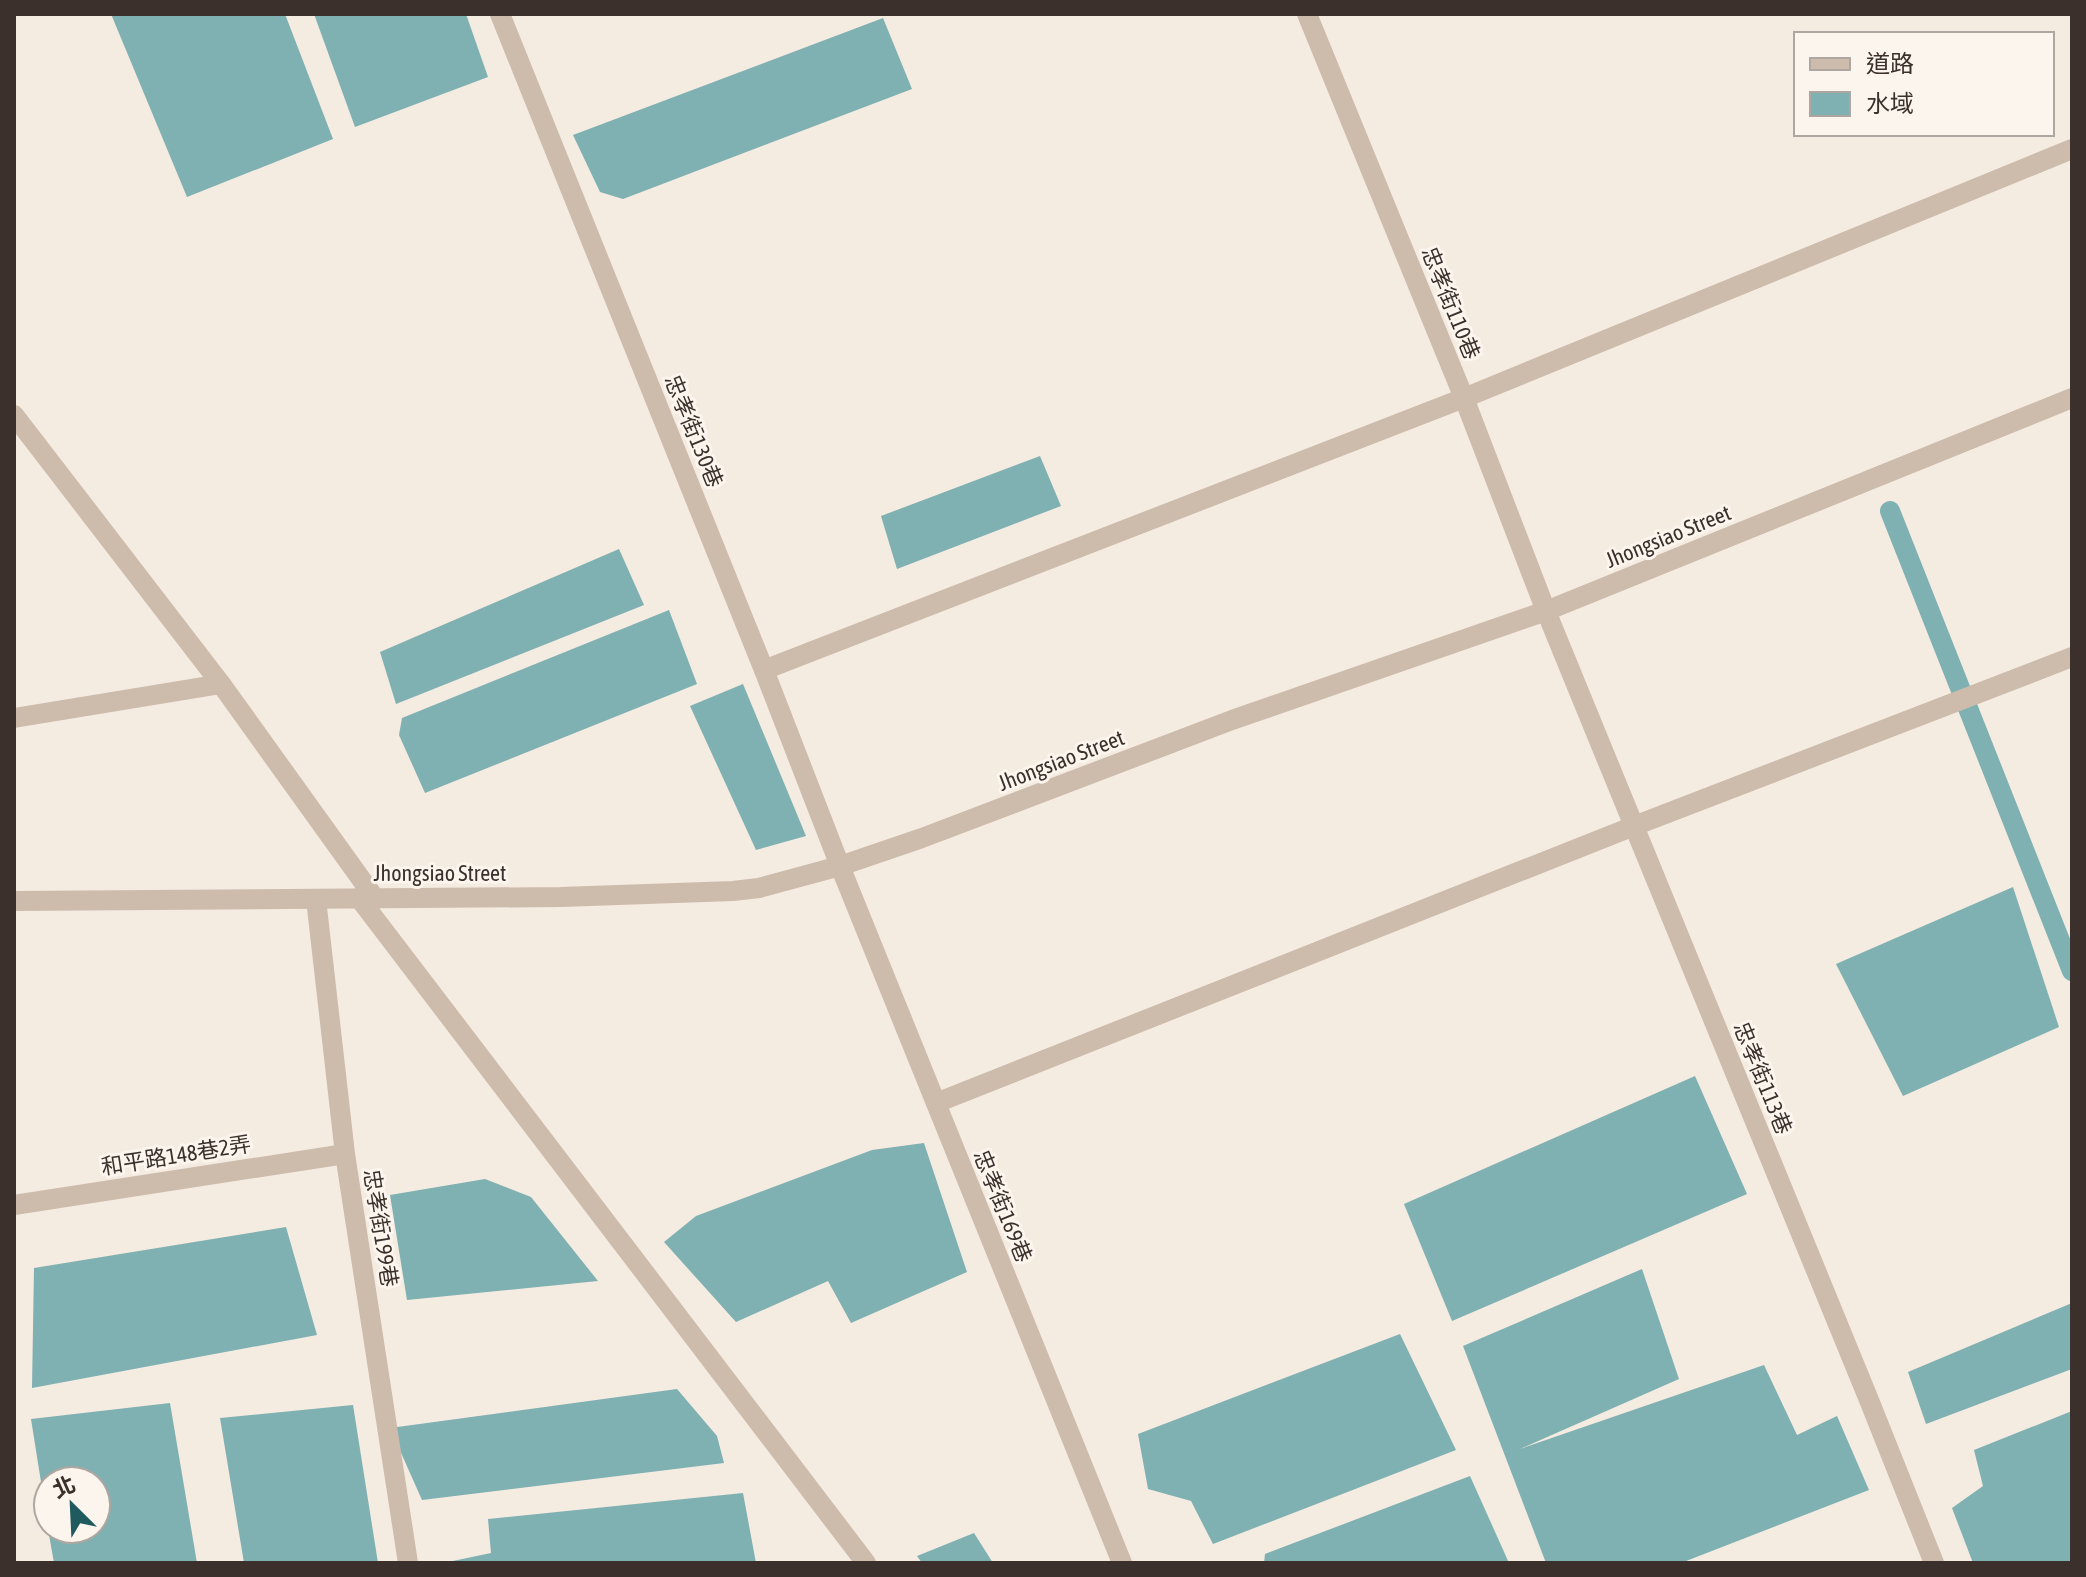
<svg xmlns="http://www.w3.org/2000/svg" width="2086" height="1577" font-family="'Asap Condensed','Noto Sans TC',sans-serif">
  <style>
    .water { fill: #7fb0b2 }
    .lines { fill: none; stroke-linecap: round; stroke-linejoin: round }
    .canal { stroke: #7fb0b2; stroke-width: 20 }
    .minor { stroke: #cdbbac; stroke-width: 20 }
    .labels { text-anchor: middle; stroke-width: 6; stroke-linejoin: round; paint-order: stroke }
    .street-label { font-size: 22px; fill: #3b302b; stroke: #fbf5ee }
  </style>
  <rect width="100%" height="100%" fill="#f4ebe1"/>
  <g class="water">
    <polygon points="111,14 285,14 333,139 187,197"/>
    <polygon points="314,14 466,14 488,77 355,127"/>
    <polygon points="883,18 912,89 623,199 600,192 573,135"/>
    <polygon points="1040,456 1061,506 897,569 881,516"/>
    <polygon points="619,549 644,605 396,704 380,652"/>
    <polygon points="669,610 697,684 425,793 399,735 402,718"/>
    <polygon points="743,684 806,836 756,850 690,706"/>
    <polygon points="2013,887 2059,1027 1903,1096 1836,964"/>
    <polygon points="1695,1076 1747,1194 1452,1321 1404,1204"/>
    <polygon points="924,1143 967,1272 851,1323 828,1281 736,1322 664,1242 696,1216 872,1150"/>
    <polygon points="485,1179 531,1197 598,1281 407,1300 390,1195"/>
    <polygon points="286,1227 317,1335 32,1388 34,1268"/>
    <polygon points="1642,1269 1679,1379 1520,1449 1764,1365 1797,1435 1837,1416 1869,1490 1681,1563 1546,1563 1463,1346"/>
    <polygon points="2072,1303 2072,1369 1926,1424 1908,1372"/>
    <polygon points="1400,1334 1456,1450 1213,1544 1191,1501 1148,1489 1138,1434"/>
    <polygon points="677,1389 717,1436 724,1463 422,1500 390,1428"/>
    <polygon points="170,1403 197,1563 54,1563 48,1529 96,1529 96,1481 48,1481 48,1526 31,1419"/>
    <polygon points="353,1405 378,1563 244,1563 220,1418"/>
    <polygon points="2072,1411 2072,1563 1973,1563 1952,1508 1983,1486 1974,1450"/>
    <polygon points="1470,1476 1509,1563 1264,1563 1265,1554"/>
    <polygon points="743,1493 756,1563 443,1563 491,1553 488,1519"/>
    <polygon points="974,1533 993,1563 922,1563 917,1556"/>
  </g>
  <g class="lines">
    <polyline class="canal" points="1890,511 2072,971"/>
    <g class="minor">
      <polyline points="500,14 764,670 840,866 1122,1563"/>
      <polyline points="1307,14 1464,398 1546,611 1869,1400 1934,1563"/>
      <polyline points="14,415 221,684 374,897"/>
      <polyline points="764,670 1464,398 2072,149"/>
      <polyline points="14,718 221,684"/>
      <polyline points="359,898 866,1563"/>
      <polyline points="316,899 345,1154 408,1563"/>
      <polyline points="14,901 561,897 733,891 759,888 840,866 922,838 1232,720 1546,611 2072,398"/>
      <polyline points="936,1103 1634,826 2072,657"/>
      <polyline points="14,1205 345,1154"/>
    </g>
  </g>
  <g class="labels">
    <g class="street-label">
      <text transform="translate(1451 303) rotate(68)" y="8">忠孝街110巷</text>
      <text transform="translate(694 431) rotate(68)" y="8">忠孝街130巷</text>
      <text transform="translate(1668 536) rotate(-22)" y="8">Jhongsiao Street</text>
      <text transform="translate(1061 760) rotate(-21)" y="8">Jhongsiao Street</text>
      <text x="440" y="881">Jhongsiao Street</text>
      <text transform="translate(1763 1078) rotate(68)" y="8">忠孝街113巷</text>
      <text transform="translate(176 1155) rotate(-9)" y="8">和平路148巷2弄</text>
      <text transform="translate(1003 1206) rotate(68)" y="8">忠孝街169巷</text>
      <text transform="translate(381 1228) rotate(81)" y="8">忠孝街199巷</text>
    </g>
  </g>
  <rect width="2086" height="1577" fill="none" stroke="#3b302b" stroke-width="32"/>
  <rect x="1794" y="32" width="260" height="104" fill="#fbf5ee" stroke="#aea6a0" stroke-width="2"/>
  <rect x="1810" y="58" width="40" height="12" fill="#cdbbac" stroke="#aea6a0" stroke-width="2"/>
  <text x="1866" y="72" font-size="24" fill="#3b302b">道路</text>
  <rect x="1810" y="92" width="40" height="24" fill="#7fb0b2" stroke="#aea6a0" stroke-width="2"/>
  <text x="1866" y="112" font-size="24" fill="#3b302b">水域</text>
  <g transform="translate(72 1505) rotate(336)"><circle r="38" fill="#fbf5ee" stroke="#aea6a0" stroke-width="2"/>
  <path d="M0-6L14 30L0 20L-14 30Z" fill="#1f5a5e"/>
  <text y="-12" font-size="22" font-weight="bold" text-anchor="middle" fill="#3b302b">北</text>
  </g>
</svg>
